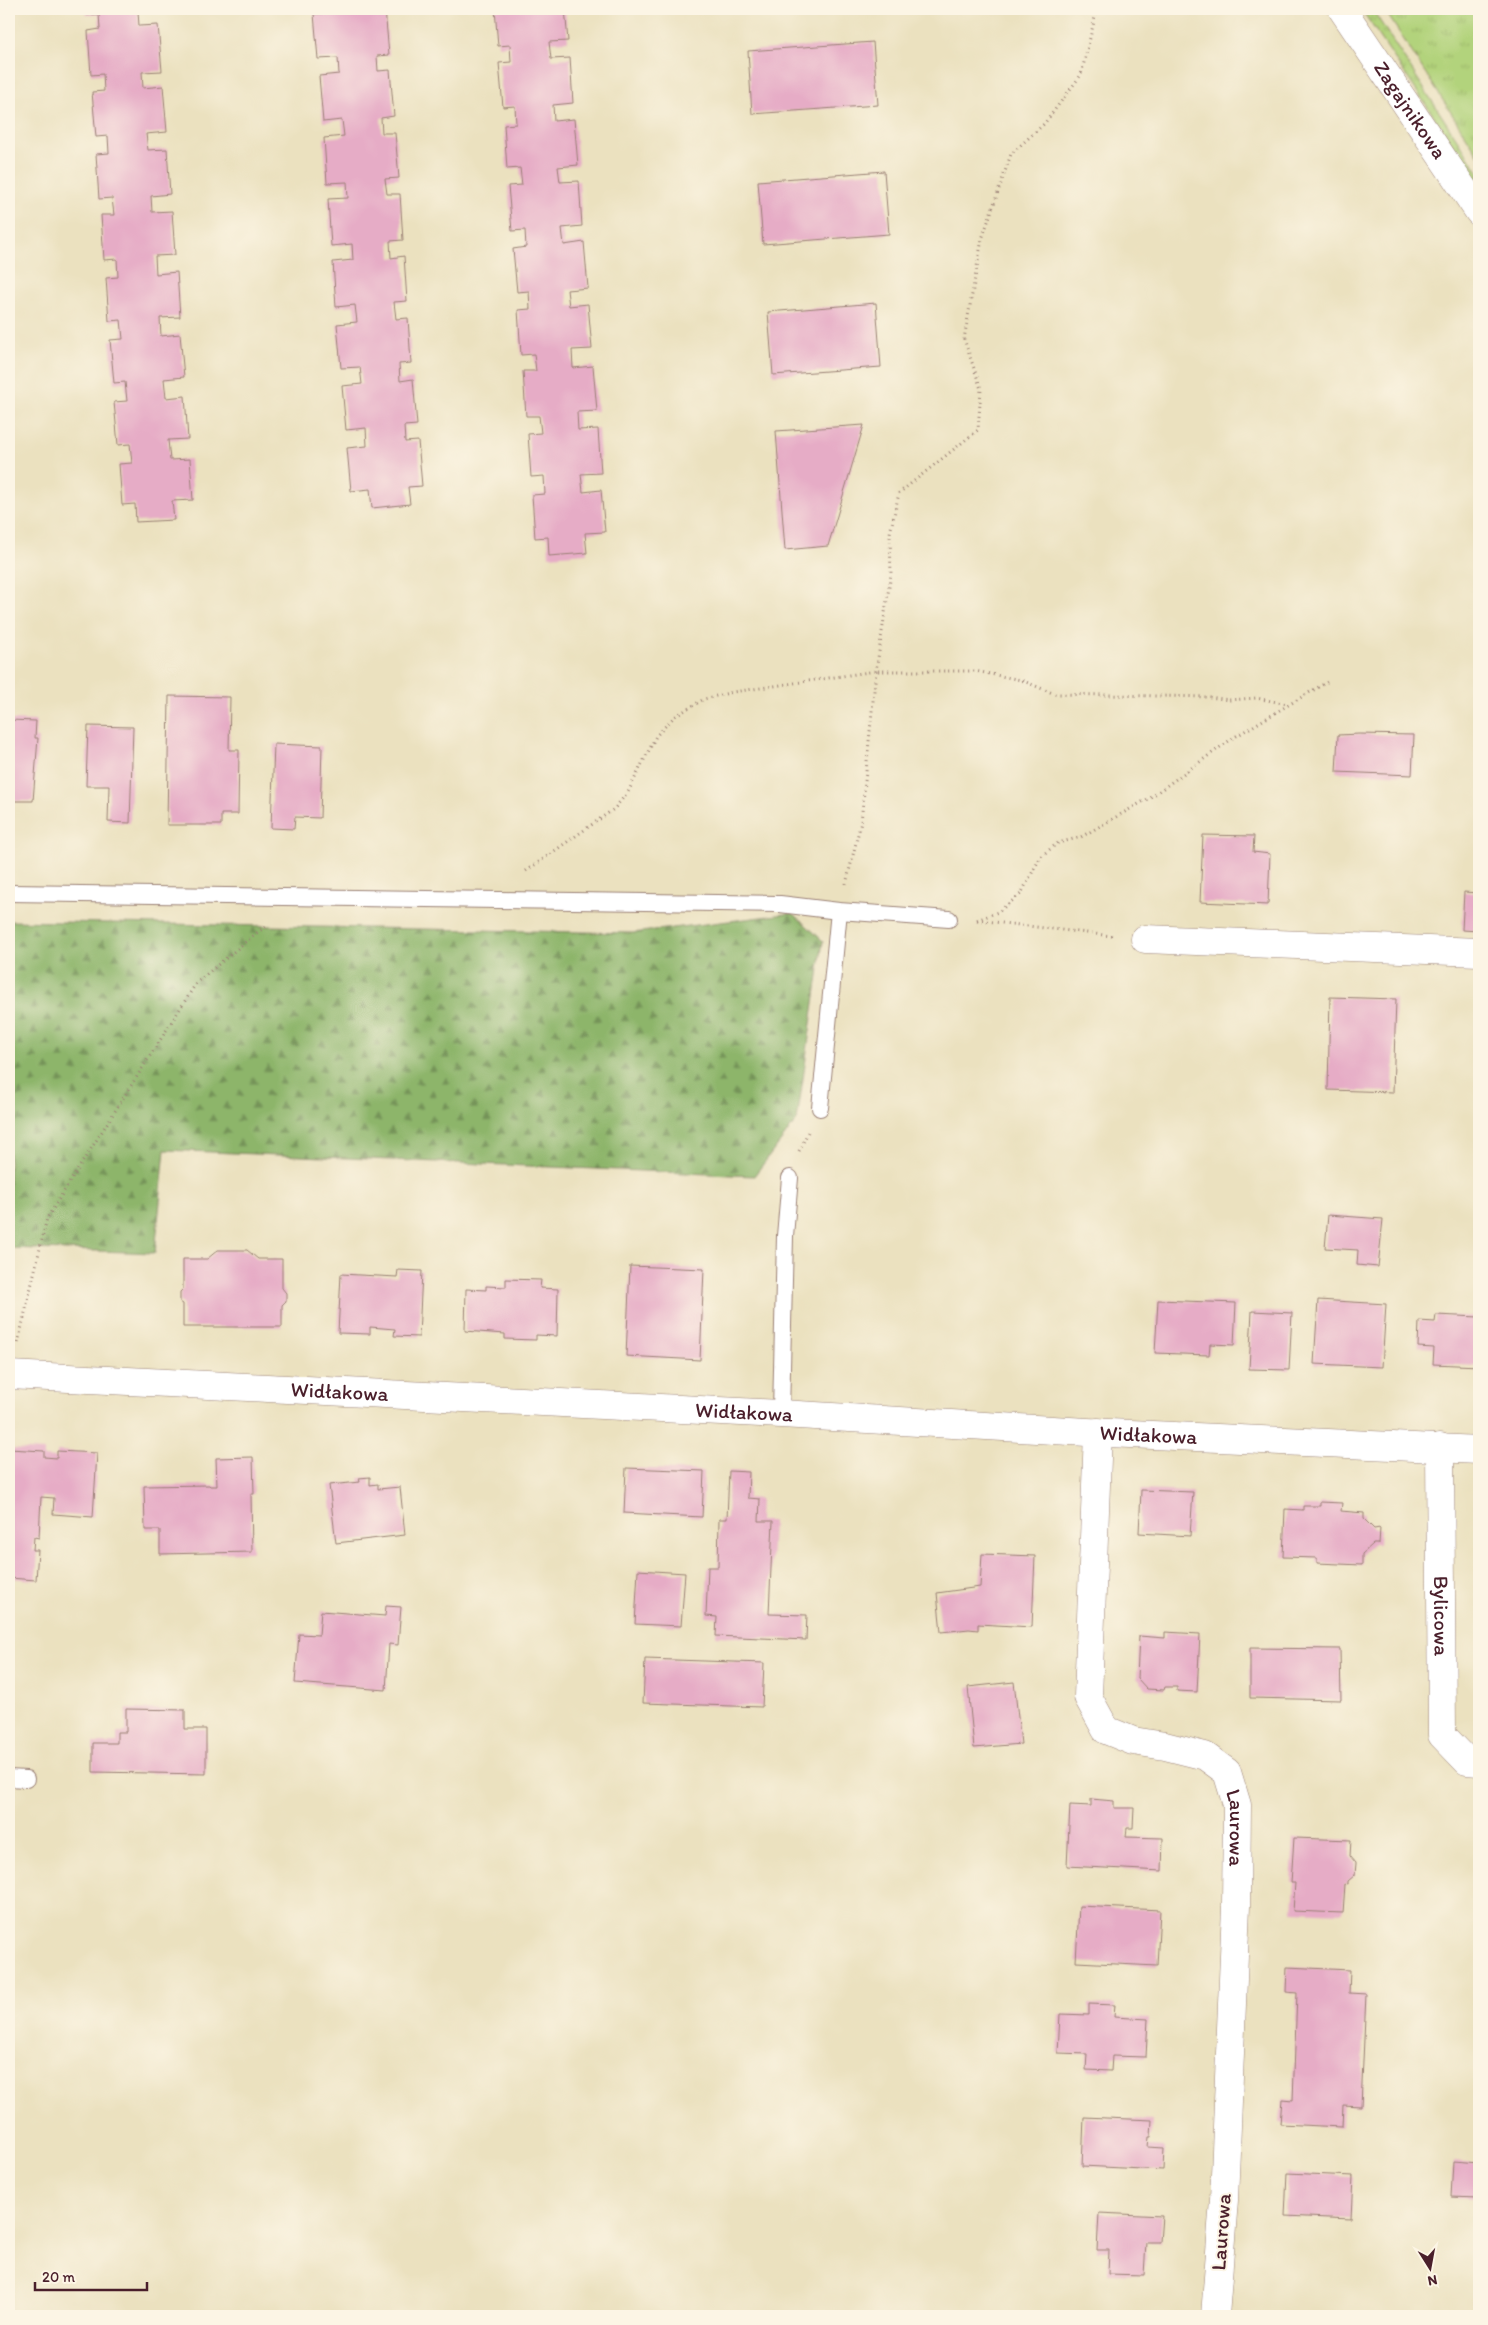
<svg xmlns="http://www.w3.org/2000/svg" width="1488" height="2325" font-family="Itim,sans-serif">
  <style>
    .grass { fill: url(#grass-tufts); stroke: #7e7953 }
    .forest { fill: url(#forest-firs); stroke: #6c6a4b }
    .building { fill: #e6acc6 }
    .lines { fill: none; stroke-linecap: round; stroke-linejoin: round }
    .lane-casing { stroke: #9a8075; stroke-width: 18 }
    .street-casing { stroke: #9a8075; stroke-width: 29 }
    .path { stroke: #9a8075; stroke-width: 3; stroke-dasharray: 1 4; stroke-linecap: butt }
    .lane { stroke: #fff; stroke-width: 16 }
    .street { stroke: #fff; stroke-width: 28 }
    .labels { text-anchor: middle; stroke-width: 4; stroke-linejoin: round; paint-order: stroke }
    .street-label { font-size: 21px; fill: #4a1f2b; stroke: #fcf5e5 }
  </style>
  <defs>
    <pattern id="grass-tufts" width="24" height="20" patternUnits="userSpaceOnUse" patternTransform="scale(1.25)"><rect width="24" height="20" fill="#b2d37b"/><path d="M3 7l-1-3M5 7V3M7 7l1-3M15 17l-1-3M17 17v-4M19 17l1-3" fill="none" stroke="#9bb56a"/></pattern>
    <pattern id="forest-firs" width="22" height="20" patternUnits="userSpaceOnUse" patternTransform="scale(1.25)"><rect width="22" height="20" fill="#8db56b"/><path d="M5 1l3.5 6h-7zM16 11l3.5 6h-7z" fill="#759358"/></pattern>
  </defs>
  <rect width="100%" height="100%" fill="#fcf5e5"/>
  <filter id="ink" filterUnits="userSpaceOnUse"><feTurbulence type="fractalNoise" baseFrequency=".02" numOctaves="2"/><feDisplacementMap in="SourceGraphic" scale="10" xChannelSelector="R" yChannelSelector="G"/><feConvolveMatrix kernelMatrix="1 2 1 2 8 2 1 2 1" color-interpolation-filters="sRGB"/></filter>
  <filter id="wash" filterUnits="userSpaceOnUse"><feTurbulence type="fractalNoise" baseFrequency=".0096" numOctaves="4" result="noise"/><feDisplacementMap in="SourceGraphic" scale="20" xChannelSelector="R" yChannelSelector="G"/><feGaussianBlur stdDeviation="1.12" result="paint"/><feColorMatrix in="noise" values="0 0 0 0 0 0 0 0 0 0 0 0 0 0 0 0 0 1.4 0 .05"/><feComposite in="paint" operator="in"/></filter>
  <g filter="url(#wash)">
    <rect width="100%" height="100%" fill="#ebe1bf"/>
    <g class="grass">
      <polygon points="1361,9 1372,9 1479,173 1479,183"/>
      <polygon points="1384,9 1479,9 1479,156"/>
    </g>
    <polygon class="forest" points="793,913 823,941 797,1120 754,1176 165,1150 155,1253 9,1248 9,921 633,933"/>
    <g id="blocks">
      <g class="building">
        <polygon points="86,9 143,9 138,11 139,26 158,25 162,71 142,72 143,88 163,86 167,132 146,134 148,150 167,149 170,194 151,196 152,212 172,211 175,255 155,256 156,274 177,272 180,317 160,318 161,336 180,334 184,377 164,379 166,398 185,396 188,439 168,440 170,460 190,459 193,500 172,501 174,520 136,522 135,504 122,505 119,464 132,463 130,444 118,445 114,402 127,401 125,382 114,383 110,340 123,339 121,320 109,321 106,278 118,277 117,259 104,260 101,215 114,215 112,198 99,199 96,154 109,153 108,136 96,137 92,92 104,91 103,74 91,75 88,31 100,29 99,14 87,15"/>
        <polygon points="334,9 385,9 389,55 377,56 378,71 390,70 394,116 381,118 382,133 395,133 399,178 385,179 387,194 400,194 403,240 390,241 391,258 404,256 407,301 394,302 396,319 408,318 411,363 399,364 400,381 413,379 417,425 404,426 405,442 418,441 422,486 408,487 410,504 372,508 370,489 351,491 347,448 367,446 366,428 346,430 342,386 362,384 360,367 341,368 337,324 357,322 355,305 336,307 333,262 353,260 352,244 331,246 328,199 348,198 347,182 327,183 324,138 344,136 342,120 323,122 319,76 339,74 338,58 318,59 314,14 334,13"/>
        <polygon points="495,9 565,9 568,41 549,42 551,59 570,58 573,103 553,105 554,121 574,119 578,165 558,167 560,182 579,181 582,226 562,228 564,245 584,242 588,288 567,290 569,306 588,304 592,349 572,350 573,368 593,366 597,411 577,412 578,430 598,429 601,473 581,474 583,492 601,490 605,532 585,533 587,553 549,556 548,537 535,538 532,495 545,494 544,476 531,477 528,434 541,433 539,416 526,416 523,371 536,371 534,354 521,355 518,310 530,309 529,291 517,292 513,249 526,247 525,230 512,231 508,186 522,185 520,168 507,169 504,125 516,124 515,106 503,107 499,63 511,62 510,45 498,46"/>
        <polygon points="873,42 878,105 752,114 748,51"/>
        <polygon points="884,171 889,234 763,244 758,181"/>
        <polygon points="876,303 881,367 773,375 768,312"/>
        <polygon points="864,425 828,546 785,550 776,431"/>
        <polygon points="169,696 230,697 229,750 239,750 238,814 221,814 221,825 167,825"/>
        <polygon points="9,720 36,721 35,738 38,738 33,801 13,801 12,824 9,824"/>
        <polygon points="88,726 133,727 130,823 108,822 109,786 86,786"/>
        <polygon points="1359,734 1414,735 1412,775 1336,772 1338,735"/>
        <polygon points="274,744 322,746 320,818 295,817 294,829 271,828"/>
        <polygon points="1203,835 1254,836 1253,852 1270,854 1268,905 1200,902"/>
        <polygon points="1478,890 1479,931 1462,930 1464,892 1478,893"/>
        <polygon points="1330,997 1396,999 1393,1092 1328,1090"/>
        <polygon points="1328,1215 1383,1219 1378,1267 1357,1265 1358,1250 1325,1248"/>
        <polygon points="218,1250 247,1250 258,1259 282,1259 282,1288 286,1293 286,1301 282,1305 282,1327 183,1327 183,1304 180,1302 180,1292 183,1289 183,1259 207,1259"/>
        <polygon points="630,1266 704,1269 700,1360 626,1356"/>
        <polygon points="398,1270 422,1271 419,1337 394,1336 395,1329 370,1327 370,1334 338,1333 341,1274 397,1277"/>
        <polygon points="506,1279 541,1280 540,1288 558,1289 557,1336 536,1335 536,1340 505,1339 505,1334 465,1331 466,1289 486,1290 486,1286 506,1287"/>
        <polygon points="1158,1300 1236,1303 1234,1345 1210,1344 1209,1355 1155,1353"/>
        <polygon points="1318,1300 1386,1304 1382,1367 1314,1364"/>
        <polygon points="1252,1311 1292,1313 1289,1370 1249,1369"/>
        <polygon points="1436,1315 1479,1317 1479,1366 1433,1364 1434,1348 1418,1347 1419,1321 1435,1322"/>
        <polygon points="9,1449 44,1451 44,1457 57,1458 57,1451 97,1453 93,1517 53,1514 54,1498 41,1497 39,1538 34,1537 33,1550 38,1550 36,1580 9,1578"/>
        <polygon points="253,1457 254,1494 251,1494 252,1552 160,1554 160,1530 145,1530 144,1486 209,1485 210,1486 217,1486 216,1458"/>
        <polygon points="626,1468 704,1471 702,1517 624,1513"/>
        <polygon points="729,1471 749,1472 748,1498 760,1499 759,1521 773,1521 769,1614 807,1615 806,1640 716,1636 717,1617 706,1616 708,1567 718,1567 719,1519 727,1519"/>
        <polygon points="370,1477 370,1485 378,1484 378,1489 400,1487 405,1535 336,1543 329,1485 360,1482 359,1478"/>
        <polygon points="1141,1490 1193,1492 1190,1536 1139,1533"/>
        <polygon points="1320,1502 1342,1503 1341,1511 1364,1513 1364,1519 1374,1529 1380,1528 1379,1544 1373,1544 1362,1554 1362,1565 1317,1563 1317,1558 1283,1557 1285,1509 1303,1510 1303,1506 1320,1506"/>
        <polygon points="982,1554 1035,1556 1032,1627 978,1624 978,1630 969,1629 941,1632 937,1593 980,1587"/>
        <polygon points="638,1570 685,1573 681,1626 635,1624"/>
        <polygon points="386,1606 401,1607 398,1645 389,1644 386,1690 295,1683 299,1634 319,1635 321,1611 385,1616"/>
        <polygon points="1165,1632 1200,1634 1197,1692 1177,1691 1177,1687 1165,1687 1164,1690 1147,1689 1137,1678 1139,1636 1165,1638"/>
        <polygon points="1250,1648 1340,1649 1341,1700 1250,1698"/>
        <polygon points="645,1659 764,1663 762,1707 643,1703"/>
        <polygon points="1014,1682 1021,1744 974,1748 968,1687"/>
        <polygon points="126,1709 185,1710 185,1729 206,1729 206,1774 93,1772 93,1743 117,1743 117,1732 126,1732"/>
        <polygon points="1091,1799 1114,1801 1114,1808 1134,1808 1133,1828 1127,1828 1126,1837 1163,1838 1162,1871 1067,1866 1070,1805 1091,1806"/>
        <polygon points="1294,1838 1351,1840 1350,1856 1356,1863 1355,1875 1348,1881 1348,1885 1345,1884 1343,1913 1293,1911 1295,1883 1291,1883"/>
        <polygon points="1079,1906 1160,1910 1157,1966 1076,1962"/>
        <polygon points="1287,1967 1350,1970 1349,1993 1366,1994 1361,2106 1343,2105 1342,2127 1280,2124 1282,2099 1293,2100 1295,2047 1297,1993 1286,1992"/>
        <polygon points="1089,2004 1115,2005 1114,2017 1148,2019 1146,2057 1112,2056 1111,2071 1086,2070 1087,2054 1058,2053 1060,2014 1089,2015"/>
        <polygon points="1084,2117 1152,2120 1151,2137 1149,2137 1148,2147 1164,2148 1163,2170 1082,2166"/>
        <polygon points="1453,2161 1479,2163 1479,2198 1451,2197"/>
        <polygon points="1287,2173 1353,2176 1351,2219 1285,2216"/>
        <polygon points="1099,2213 1162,2216 1160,2242 1146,2242 1144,2275 1108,2274 1109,2250 1097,2250"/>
      </g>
    </g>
  </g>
  <g filter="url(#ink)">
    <use href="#blocks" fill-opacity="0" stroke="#9a8075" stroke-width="1"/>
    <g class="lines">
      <g class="lane-casing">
        <g id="lane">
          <polyline points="9,893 780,904 839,911 949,919"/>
          <polyline points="820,1108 839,911"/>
          <polyline points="781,1414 785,1236 790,1178"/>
          <polyline points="9,1778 26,1779"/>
        </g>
      </g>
      <g class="street-casing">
        <g id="street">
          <path id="s1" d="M1342,9L1479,212"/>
          <polyline points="1145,939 1479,952"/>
          <path id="s2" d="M9,1375L781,1414L1087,1432L1479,1450"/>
          <path id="s3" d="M1098,1432L1088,1697L1106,1730L1133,1741L1165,1746L1205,1756L1227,1772L1237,1805L1236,1906L1224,2200L1215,2316"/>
          <path id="s4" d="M1440,1447L1442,1735L1467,1761L1479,1762"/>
        </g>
      </g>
      <g class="path">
        <polyline points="526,871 614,809 628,792 656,736 674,717 704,699 733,692 876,671 975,671 1021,680 1055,694 1210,697 1229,700 1256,698 1288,704"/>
        <polyline points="846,884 861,822 876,671 891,574 890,533 899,493 978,430 981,389 964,339 982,239 1011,154 1044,124 1081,75 1097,9"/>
        <polyline points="977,920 998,912 1021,894 1041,856 1058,843 1081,837 1151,797 1233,738 1327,682"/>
        <polyline points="977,920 1112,936"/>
        <polyline points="799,1151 808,1132"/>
        <polyline points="18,1343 47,1218 197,982 259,931 268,926"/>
      </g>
      <use href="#lane" class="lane"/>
      <use href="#street" class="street"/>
    </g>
  </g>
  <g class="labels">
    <g class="street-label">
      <text dy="7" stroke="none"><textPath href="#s1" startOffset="122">Zagajnikowa</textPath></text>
      <text dy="7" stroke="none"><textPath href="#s2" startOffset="331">Widłakowa</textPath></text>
      <text dy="7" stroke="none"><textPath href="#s2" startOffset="736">Widłakowa</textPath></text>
      <text dy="7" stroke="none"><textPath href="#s2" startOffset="1141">Widłakowa</textPath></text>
      <text dy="7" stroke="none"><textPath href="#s4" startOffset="169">Bylicowa</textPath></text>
      <text dy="7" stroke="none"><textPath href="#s3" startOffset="490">Laurowa</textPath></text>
      <text transform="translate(1221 2232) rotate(-86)" y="7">Laurowa</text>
    </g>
  </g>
  <rect width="1488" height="2325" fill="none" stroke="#fcf5e5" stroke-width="30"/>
  <g transform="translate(1430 2268) rotate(169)" stroke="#fcf5e5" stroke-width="4" paint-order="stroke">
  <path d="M0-4L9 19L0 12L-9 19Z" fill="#4a1f2b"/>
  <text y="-8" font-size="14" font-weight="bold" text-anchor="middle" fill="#4a1f2b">N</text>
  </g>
  <path d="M35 2282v8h112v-8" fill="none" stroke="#4a1f2b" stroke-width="2.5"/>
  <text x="42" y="2282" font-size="15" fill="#4a1f2b" stroke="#fcf5e5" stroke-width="4" paint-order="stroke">20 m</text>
</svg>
